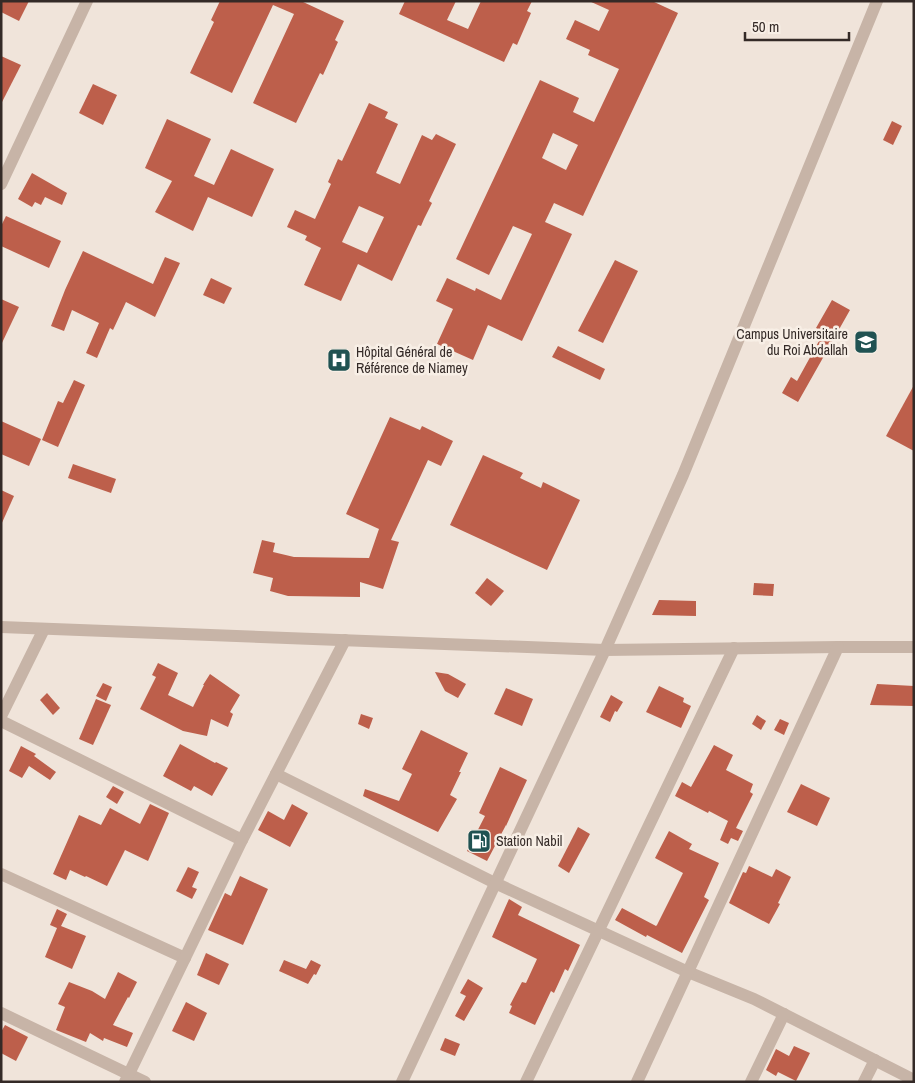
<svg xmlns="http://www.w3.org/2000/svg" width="915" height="1083" font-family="'Archivo Narrow',sans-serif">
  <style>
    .building { fill: #bd5f4b; fill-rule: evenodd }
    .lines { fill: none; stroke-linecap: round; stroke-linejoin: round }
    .street { stroke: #c7b4a7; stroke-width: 12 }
    .labels { text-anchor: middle; stroke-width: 5; stroke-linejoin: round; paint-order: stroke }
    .poi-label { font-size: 14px; fill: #342a27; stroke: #f8efe6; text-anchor: start }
  </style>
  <rect width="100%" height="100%" fill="#f0e4da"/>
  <g class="building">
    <polygon points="1,1 29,1 19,21 1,12"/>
    <polygon points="220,1 301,1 344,21 335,40 338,42 323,75 320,73 296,123 253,103 294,14 273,5 232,93 190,73 214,22 211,20"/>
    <polygon points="405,1 456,1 447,20 468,29 481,1 532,1 527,11 531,13 517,45 513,43 504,62 399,14"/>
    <path d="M589,1H652L678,13L583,216L554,203L545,222L572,234L522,341L488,325L473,360L437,344L453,309L436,301L447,278L475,291L476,288L501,300L532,234L513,226L489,275L456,259L540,80L579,98L573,112L594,122L619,69L588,55L590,50L566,39L575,20L599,31L609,10ZM553,133L578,145L566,170L542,158Z"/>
    <polygon points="1,56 21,65 1,104"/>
    <polygon points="93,84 117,95 103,125 79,113"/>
    <path d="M369,103L388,112L385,118L398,124L376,173L400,184L422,135L432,140L436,134L456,144L429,201L432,203L424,219L421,226L418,225L392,281L358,264L341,301L304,285L321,248L305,240L307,236L287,227L295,210L315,219L331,184L328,182L338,159L342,161ZM359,206L384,217L367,253L342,242Z"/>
    <polygon points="167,119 211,139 194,176 214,185 231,149 274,169 252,217 208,197 193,231 155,212 172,181 145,168"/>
    <polygon points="892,121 902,126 893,145 883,140"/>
    <polygon points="32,173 67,193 62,205 45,197 41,205 35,202 32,207 18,199"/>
    <polygon points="6,216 61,241 49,268 1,246 1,226"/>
    <polygon points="83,251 153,284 165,257 180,263 155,317 126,302 113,330 110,328 97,358 86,353 99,323 72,310 64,331 51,326 65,290"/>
    <polygon points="615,260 638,271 603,343 578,331"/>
    <polygon points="211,278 232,288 224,304 203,295"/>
    <polygon points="1,299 19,307 1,345"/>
    <polygon points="832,300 850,310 798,402 782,393 791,377 797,381 824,332 816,328"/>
    <polygon points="558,346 605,369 600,380 552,357"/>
    <polygon points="74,380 85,385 58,447 42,440 58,401 63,403"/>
    <polygon points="914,385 914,451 886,436"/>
    <polygon points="390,417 420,430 422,426 453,441 441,466 428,460 391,540 399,542 383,589 360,582 360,597 288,596 270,591 273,578 253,573 262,540 275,543 273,552 294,557 369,558 379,529 346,514"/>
    <polygon points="1,421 41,439 29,466 1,454"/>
    <polygon points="483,455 523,473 520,478 541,488 543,482 580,500 547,570 450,525"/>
    <polygon points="73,464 116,479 111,493 68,478"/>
    <polygon points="1,490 14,496 1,525"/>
    <polygon points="487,578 504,591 491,606 475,593"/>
    <polygon points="754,583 774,584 773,596 753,595"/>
    <polygon points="659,600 696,601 696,616 652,615"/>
    <polygon points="158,663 178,673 168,695 193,707 204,685 203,685 210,674 240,695 230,712 233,714 228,727 211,719 207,736 183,731 140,709 156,677 152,675"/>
    <polygon points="435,672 448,674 466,684 458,698 445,691"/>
    <polygon points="103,683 112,687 106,701 96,696"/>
    <polygon points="877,684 914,686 914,706 870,705"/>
    <polygon points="659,686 684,698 683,702 691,706 681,728 646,712"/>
    <polygon points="506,688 533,699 522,726 494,714"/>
    <polygon points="47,693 60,708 53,715 40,700"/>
    <polygon points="611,695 623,702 617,712 615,711 610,722 600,717"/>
    <polygon points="96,699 111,705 93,745 79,739"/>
    <polygon points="361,714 373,718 369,729 358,724"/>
    <polygon points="757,715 766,721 761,730 752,724"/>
    <polygon points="780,719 789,723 784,735 774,730"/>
    <polygon points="421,730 468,753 459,772 461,772 450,795 457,799 438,832 363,796 365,789 399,801 412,774 402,769"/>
    <polygon points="180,744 215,763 216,762 228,768 212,796 194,786 191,791 163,776"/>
    <polygon points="714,745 733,755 726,770 753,784 750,792 753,794 736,828 743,831 738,841 731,838 728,844 720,840 728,821 709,811 708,813 675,796 682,782 691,787"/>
    <polygon points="21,746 36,754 34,756 56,772 50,780 29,766 22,778 9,771"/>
    <polygon points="500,767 527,780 506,826 506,825 487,861 467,851 485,816 479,813"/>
    <polygon points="801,784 830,798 817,826 787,812"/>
    <polygon points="113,786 124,792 117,804 106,797"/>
    <polygon points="150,804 169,813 148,861 125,850 107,886 86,876 85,877 70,870 66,880 53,874 79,815 101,825 110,808 140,824"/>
    <polygon points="292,804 308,813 290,847 258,830 268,811 284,820"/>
    <polygon points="578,827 590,834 569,873 558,866"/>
    <polygon points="669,831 692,844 689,849 719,863 704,897 709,900 682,953 647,935 646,937 615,920 622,908 656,926 657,925 683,873 655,858"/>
    <polygon points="749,866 772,877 776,869 791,877 778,903 780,904 769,924 729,903 743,872 746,873"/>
    <polygon points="188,867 199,872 192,887 197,889 192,899 176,891"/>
    <polygon points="240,876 268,889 243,945 208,930 225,893 231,896"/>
    <polygon points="509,899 522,907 518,915 580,945 568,971 565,969 554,993 551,991 535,1025 509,1013 512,1006 510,1005 522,982 526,983 537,959 492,937"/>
    <polygon points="57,909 67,914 61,926 86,936 72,969 45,957 57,928 50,925"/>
    <polygon points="206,953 229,964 219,985 197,975"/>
    <polygon points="284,960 306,969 311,960 321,965 316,975 314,974 308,984 279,971"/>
    <polygon points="118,972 137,982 129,998 128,997 113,1025 133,1033 127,1047 104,1038 103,1041 90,1033 86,1042 56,1030 65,1007 58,1004 69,982 92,991 105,999"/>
    <polygon points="468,979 483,988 464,1021 455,1016 466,996 460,993"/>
    <polygon points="186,1002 207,1013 194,1041 172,1031"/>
    <polygon points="5,1025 28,1037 16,1061 1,1053 1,1032"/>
    <polygon points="445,1038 460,1044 455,1056 440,1050"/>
    <polygon points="794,1046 810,1053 796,1081 778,1072 776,1076 766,1070 776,1049 789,1056"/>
  </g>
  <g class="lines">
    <g class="street">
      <polyline points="1,184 87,1"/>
      <polyline points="1,627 605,650 838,647 914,647"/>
      <polyline points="1,716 44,629"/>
      <polyline points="1,721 242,840"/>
      <polyline points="276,774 495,883 688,972 754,999 914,1080"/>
      <polyline points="1,874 185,958"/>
      <polyline points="1,1013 145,1082"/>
      <polyline points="125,1082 242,840 345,640"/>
      <polyline points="402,1082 605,650 683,475 877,1"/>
      <polyline points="526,1082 734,648"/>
      <polyline points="637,1082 838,647"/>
      <polyline points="751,1082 784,1014"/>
      <polyline points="864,1082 875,1060"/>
    </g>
  </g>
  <defs>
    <g id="university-square" transform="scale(1.25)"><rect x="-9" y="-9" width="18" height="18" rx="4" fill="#205252" stroke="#f8efe6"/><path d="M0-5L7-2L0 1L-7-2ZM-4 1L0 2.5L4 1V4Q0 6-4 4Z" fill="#fff"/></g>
    <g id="hospital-square" transform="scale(1.25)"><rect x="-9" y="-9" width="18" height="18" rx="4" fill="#205252" stroke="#f8efe6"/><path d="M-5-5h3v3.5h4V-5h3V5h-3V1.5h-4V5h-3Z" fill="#fff"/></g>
    <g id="fuel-square" transform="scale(1.25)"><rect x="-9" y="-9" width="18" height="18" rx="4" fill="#205252" stroke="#f8efe6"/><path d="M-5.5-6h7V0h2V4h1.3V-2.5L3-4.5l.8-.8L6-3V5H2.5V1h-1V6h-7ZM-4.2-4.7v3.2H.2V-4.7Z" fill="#fff"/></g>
  </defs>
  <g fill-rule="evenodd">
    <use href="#university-square" x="866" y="342"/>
    <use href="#hospital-square" x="339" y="360"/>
    <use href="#fuel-square" x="479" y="841"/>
  </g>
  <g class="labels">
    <g class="poi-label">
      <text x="848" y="339" text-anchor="end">Campus Universitaire<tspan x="848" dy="16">du Roi Abdallah</tspan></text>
      <text x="356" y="357">Hôpital Général de<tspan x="356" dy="16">Référence de Niamey</tspan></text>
      <text x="496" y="846">Station Nabil</text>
    </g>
  </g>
  <rect width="915" height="1083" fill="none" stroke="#342a27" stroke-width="5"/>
  <path d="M745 32v8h104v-8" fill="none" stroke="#342a27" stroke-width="2.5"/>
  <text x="752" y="32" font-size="15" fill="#342a27" stroke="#f8efe6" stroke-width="4" paint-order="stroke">50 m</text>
</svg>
